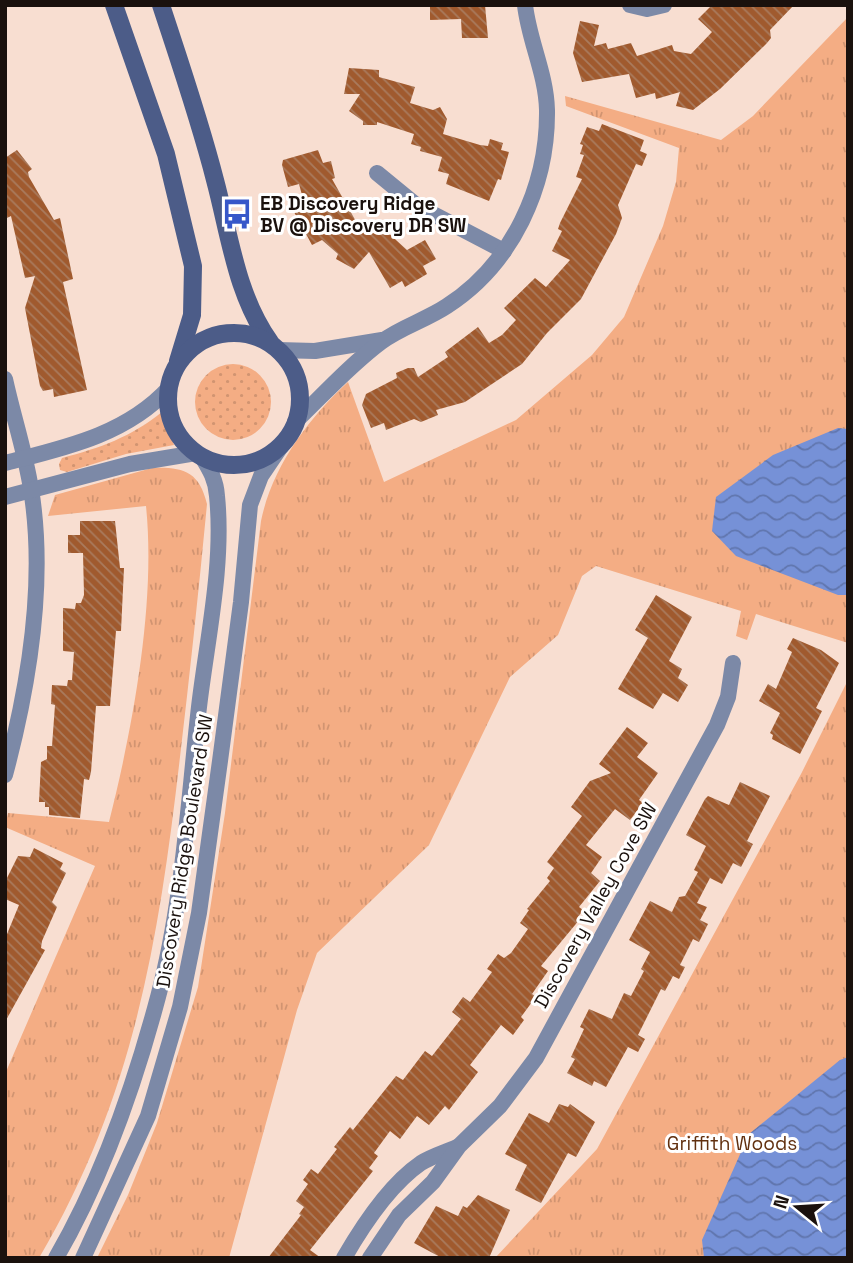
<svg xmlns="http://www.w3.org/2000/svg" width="853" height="1263" font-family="'Space Grotesk',sans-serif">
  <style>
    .grass { fill: url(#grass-dots) }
    .park { fill: url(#park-tufts) }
    .water { fill: url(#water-waves) }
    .building { fill: url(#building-back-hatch) }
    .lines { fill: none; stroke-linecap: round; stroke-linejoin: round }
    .street { stroke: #7c89a7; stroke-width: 16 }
    .secondary { stroke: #4c5c88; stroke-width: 18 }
    .labels { text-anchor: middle; stroke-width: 6; stroke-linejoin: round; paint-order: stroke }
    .poi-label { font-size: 19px; font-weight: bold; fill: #1a110d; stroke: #fff; text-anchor: start }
    .street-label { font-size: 19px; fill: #1a110d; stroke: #fff }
    .park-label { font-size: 19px; fill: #61300f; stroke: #fff }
  </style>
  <defs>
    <pattern id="grass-dots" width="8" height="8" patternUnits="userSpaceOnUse" patternTransform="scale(1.75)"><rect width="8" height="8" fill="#f4ad84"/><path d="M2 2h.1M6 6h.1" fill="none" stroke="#d19471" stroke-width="1.8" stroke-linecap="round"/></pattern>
    <pattern id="park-tufts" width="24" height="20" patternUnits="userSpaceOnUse" patternTransform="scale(1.75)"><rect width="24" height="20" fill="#f4ad84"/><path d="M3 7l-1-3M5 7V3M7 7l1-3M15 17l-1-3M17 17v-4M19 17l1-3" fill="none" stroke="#d19471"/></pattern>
    <pattern id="water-waves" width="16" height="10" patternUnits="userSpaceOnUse" patternTransform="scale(1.75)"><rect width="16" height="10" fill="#7691d7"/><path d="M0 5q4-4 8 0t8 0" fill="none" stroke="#6075ad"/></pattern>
    <pattern id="building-back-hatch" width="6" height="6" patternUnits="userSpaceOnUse" patternTransform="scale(1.75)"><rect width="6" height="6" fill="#a05a2e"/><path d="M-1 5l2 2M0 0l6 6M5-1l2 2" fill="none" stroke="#a97b5e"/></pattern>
  </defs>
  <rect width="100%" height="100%" fill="#f8ded1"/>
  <g class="grass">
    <circle cx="233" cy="402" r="38"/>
    <path d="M162,412L174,445L126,454L67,472L60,470L59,464L62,458C100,448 131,437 162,412Z"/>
  </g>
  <g class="park">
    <path d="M848,17V643L756,614L747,640L736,636L741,611L596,566L582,576L558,635L510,677L429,845L317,953L297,1010L229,1258H97L128,1195L157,1123L198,987L225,813L261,521C272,467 308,419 348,382L384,482L516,420L592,355L624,317L663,226L676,182L679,148L566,106L565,96L721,140L753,116Z"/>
    <path d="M152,468C183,467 199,471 207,504C199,588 190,673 180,757C159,939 134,1097 39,1258H5V1074L95,866L5,827L8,813L109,822C133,727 156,603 146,506L48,516L55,495Z"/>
    <polygon points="848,680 848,1216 834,1258 495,1258 597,1149 801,774"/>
  </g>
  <g class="water">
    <polygon points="838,428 848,429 848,595 838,595 736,556 712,531 716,497 773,455"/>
    <polygon points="848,1057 848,1258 704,1258 702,1240 749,1134 840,1060"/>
  </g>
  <g class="building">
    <polygon points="430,5 485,5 488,38 462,38 461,19 430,20"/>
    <polygon points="712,5 794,5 770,30 771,38 767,43 720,89 693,110 676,106 680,92 656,99 655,93 636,98 629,74 582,82 573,53 580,21 599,25 594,46 606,43 608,49 631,43 637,56 672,45 674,51 691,54 712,32 698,19"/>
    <polygon points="349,68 379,70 379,77 415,87 410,103 433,110 440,107 447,119 443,134 480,145 488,146 490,139 503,143 501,150 509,152 501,180 498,179 489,201 446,184 449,174 438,171 442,157 420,151 421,147 411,144 414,134 377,122 377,125 363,125 363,121 349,111 360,94 344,94"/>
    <polygon points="602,124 644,140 640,151 647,154 642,166 636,164 618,205 622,218 616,234 581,299 547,333 522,364 465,402 436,410 438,415 421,422 414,419 386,430 384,423 371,428 362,405 366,394 397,378 396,373 408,368 414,368 418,377 448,357 445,352 478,327 489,343 502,335 516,320 504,308 535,278 546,287 570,260 552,251 562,231 558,229 560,223 582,179 576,177 584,155 580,154 583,145 580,144 587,127 599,131"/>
    <polygon points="17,150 32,169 28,172 29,177 54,220 60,218 73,279 63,282 87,390 54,397 53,389 43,391 40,386 25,308 35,276 25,278 11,216 5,219 5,158"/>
    <polygon points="318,150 323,163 331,161 335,178 332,179 362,232 373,219 407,250 425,240 436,259 423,266 427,274 405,287 402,281 390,288 369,252 354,269 336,259 338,254 322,240 312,245 294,212 305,206 299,184 288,187 282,165 283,160"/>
    <polygon points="80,521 115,521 120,568 124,568 121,631 116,631 110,706 96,706 91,772 89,780 84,779 80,818 49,815 49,807 45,807 45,802 39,802 41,762 47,759 47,746 52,746 55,705 51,704 52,685 67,686 68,680 72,680 74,652 63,651 63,608 75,609 76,603 81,603 84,595 83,553 68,553 68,535 80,535"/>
    <polygon points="656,595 692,617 669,661 682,669 678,678 688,685 678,702 663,693 653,709 618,689 648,638 635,630"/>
    <polygon points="793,638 821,650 839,663 816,708 822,711 800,754 772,739 773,735 770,733 780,713 759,701 768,684 776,689 792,652 787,649"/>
    <polygon points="627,727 648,743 637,757 658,773 639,800 643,803 630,820 615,809 586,845 602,857 591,873 600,881 579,907 583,910 578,917 580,919 541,966 548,971 532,994 535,996 532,1002 521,1017 524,1020 513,1035 501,1025 470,1065 478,1072 449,1110 445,1106 429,1125 417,1116 400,1139 390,1131 374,1153 378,1156 369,1168 373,1171 310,1250 321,1258 268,1258 301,1215 299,1214 304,1207 296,1201 308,1184 303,1180 311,1169 318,1174 337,1149 334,1147 350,1127 353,1130 396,1076 403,1080 425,1051 432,1056 461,1019 452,1012 463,997 470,1002 492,972 487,969 498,954 504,958 511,953 528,929 520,923 529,910 527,909 550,881 547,878 554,868 547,862 582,816 571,807 590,781 611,773 599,764"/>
    <polygon points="740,782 770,796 747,841 753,844 741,867 733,863 722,884 710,878 697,903 707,907 700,920 708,924 699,942 693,939 680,965 685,967 679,979 673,976 665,991 661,989 638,1035 645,1039 638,1052 628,1047 606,1087 594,1081 592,1086 567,1073 575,1059 571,1057 584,1029 580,1027 589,1009 612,1019 624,993 631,996 644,971 641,969 650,952 629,940 650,901 672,912 679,897 685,896 698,872 694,870 706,846 686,835 705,799 708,796 729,805"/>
    <polygon points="34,848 63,863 60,869 66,873 52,902 57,907 42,941 41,948 45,950 5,1022 5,939 19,905 5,899 5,882 18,856 30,857"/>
    <polygon points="559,1104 568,1107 570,1104 595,1122 576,1157 568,1153 541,1203 515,1190 527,1165 505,1154 529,1113 549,1123"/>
    <polygon points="478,1195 510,1210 489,1258 442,1258 414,1243 436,1206 458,1216 463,1206 467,1208"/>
  </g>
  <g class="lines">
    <g class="street">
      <polyline points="630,5 647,9 664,5"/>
      <polyline points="377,173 416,205 504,251"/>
      <polyline points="278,350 315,351 382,340"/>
      <path d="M5,379C13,416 25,451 31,489C46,581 29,685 5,775"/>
      <path d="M295,422C323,395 350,365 381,342C401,327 426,320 447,306C512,264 548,187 547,110C546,73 529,41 525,5"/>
      <path d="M5,463C64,448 126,435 169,388"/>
      <polyline points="5,497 130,464 196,453"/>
      <path d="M56,1258C103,1177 134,1087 158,997C183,903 188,803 199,707C207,639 224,565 217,496C216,480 210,470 202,457"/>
      <polyline points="83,1258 148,1116 180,1007 199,913 220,761 241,602 250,505 261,476 284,442"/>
      <path d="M344,1258C363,1225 389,1185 421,1163C432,1156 446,1152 457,1147"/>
      <polyline points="370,1258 399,1215 433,1182 459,1146 500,1106 536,1058 717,725 728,697 733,663"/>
    </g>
    <g class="secondary">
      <polyline points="114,5 166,154 193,266 192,315 178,361"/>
      <path d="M161,5C180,63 200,121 215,180C230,236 236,294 270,342"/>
      <circle cx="234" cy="399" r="66"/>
    </g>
  </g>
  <defs>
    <g id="bus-bare" transform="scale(2.415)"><path d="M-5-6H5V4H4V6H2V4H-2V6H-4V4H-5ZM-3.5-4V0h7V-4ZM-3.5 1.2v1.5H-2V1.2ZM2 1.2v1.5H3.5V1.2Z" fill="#3757c9" stroke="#fff" stroke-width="2.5" paint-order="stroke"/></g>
  </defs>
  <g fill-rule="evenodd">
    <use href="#bus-bare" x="237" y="214"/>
  </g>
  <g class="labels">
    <g class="poi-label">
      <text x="260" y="210">EB Discovery Ridge<tspan x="260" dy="22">BV @ Discovery DR SW</tspan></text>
    </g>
    <g class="street-label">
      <text transform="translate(184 851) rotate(-81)" y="7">Discovery Ridge Boulevard SW</text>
      <text transform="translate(595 905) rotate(-61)" y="7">Discovery Valley Cove SW</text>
    </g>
    <g class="park-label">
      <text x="732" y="1150">Griffith Woods</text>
    </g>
  </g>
  <rect width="853" height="1263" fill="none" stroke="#1a110d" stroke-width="14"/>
  <g transform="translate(797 1207) rotate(288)" stroke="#ffffff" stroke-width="5" paint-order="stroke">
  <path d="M0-5L12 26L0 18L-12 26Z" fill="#1a110d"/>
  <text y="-10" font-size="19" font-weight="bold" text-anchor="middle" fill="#1a110d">N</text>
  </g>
</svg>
